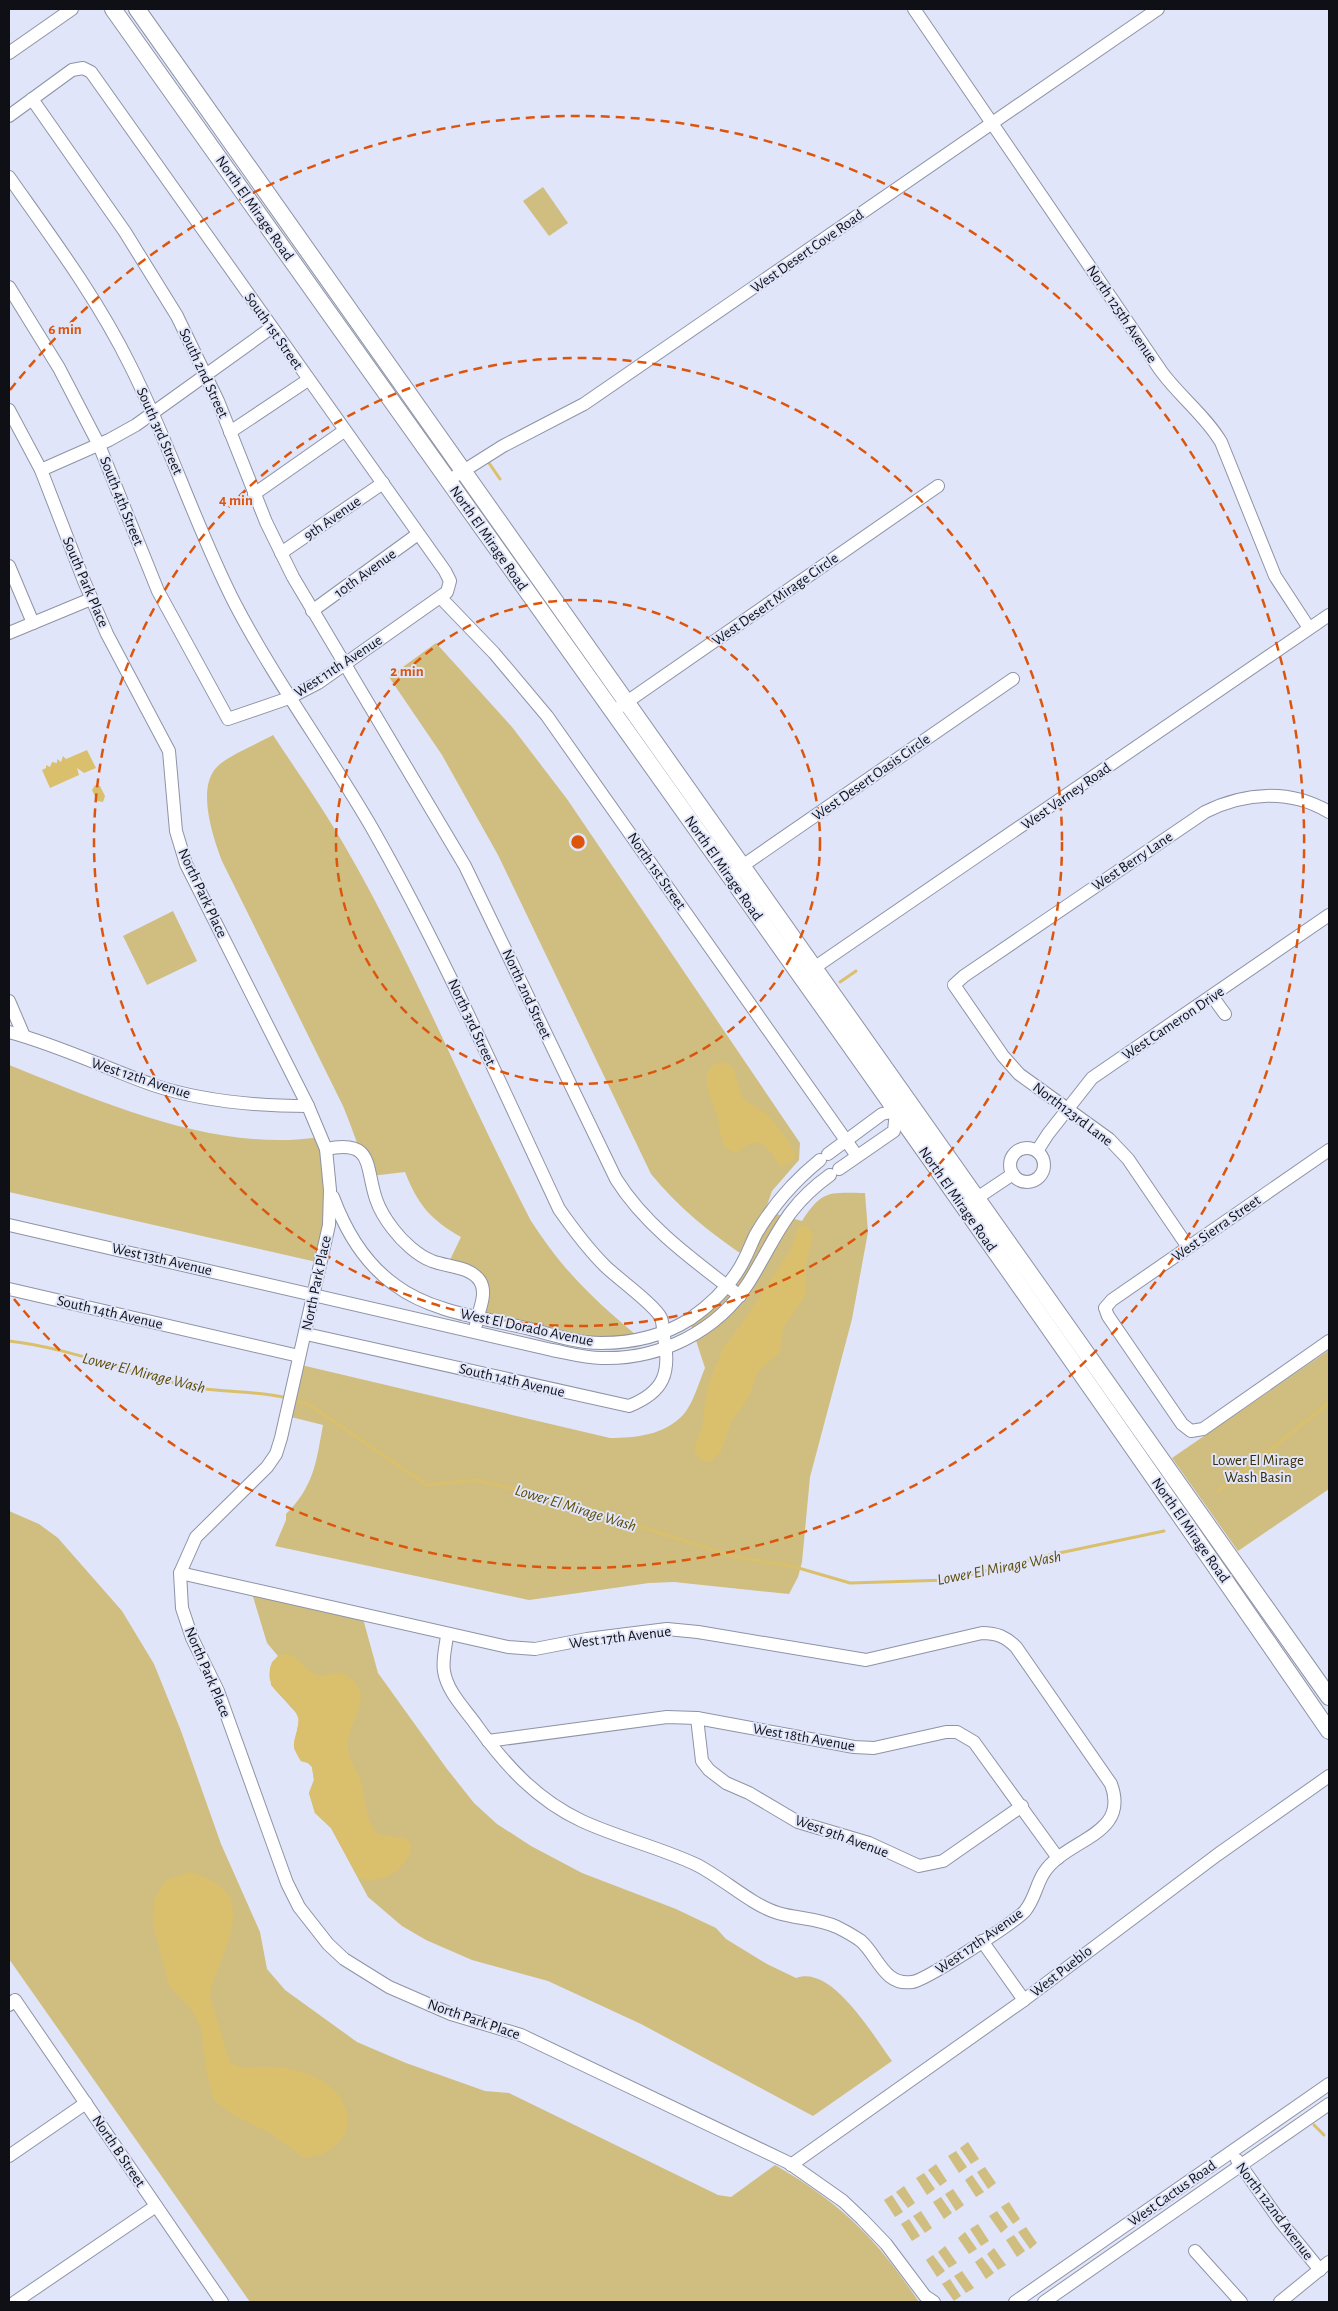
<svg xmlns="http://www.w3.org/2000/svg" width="1338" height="2311" font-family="'Alegreya Sans',sans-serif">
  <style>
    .green { fill: #d0bd80 }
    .water { fill: #dac06c }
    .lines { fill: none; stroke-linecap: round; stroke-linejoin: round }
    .stream { stroke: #dac06c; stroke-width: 3 }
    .minor-casing { stroke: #8e93a6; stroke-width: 14 }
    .major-casing { stroke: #8e93a6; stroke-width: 18 }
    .minor { stroke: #fff; stroke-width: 12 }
    .major { stroke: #fff; stroke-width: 16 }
    .ring { fill: none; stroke: #dd550c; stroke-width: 2.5; stroke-dasharray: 9 6 }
    .labels { text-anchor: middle; stroke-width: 4; stroke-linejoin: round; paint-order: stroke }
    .street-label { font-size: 15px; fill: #0e1016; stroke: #e0e5f9 }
    .park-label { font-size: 15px; fill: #382d07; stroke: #e0e5f9 }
    .water-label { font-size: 16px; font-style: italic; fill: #5d4b06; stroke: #e0e5f9 }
    .centre { fill: #dd550c; stroke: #e0e5f9; stroke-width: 2.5 }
    .ring-label { font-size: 15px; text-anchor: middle; font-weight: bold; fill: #dd550c; stroke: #e0e5f9; stroke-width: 4; stroke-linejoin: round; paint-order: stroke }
  </style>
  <rect width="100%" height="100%" fill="#e0e5f9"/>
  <g class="green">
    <polygon points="543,187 568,223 549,236 523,201"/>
    <path d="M436,643L512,727L567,799L800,1143L799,1160L772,1191L765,1211L802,1221C823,1189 829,1193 865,1193L868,1232L852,1319L810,1477L802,1562L798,1577L789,1594L674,1582L649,1583L529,1600L275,1546L286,1520V1514C314,1486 316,1463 323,1425L287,1416L297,1364L610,1438C636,1438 664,1435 683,1415C693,1404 699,1382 705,1368L689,1319L746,1257C710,1233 678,1207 651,1174L498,855L442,755L389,677Z"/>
    <path d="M273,735C298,773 325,811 347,850C416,970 467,1098 531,1221C565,1273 594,1300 641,1339L600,1343L477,1317L483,1286L447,1266L461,1237C430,1219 418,1205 405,1172L371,1176C360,1153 353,1130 343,1106L222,861C213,837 195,785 219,765C230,755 259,743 273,735Z"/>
    <polygon points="173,911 197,961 147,985 123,936"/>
    <path d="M9,1065C105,1103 215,1153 321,1137L326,1149L321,1263L9,1192Z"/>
    <polygon points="1329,1350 1329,1489 1238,1551 1172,1458"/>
    <path d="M9,1511L39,1524L58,1538L122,1611L154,1664L181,1731L221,1844L260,1932L267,1969L285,1990L357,2042L406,2063L485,2091L509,2093L718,2195L731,2197L775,2165C842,2204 876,2238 919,2302H250L9,1959Z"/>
    <path d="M251,1590L362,1615L378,1673L447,1769L474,1803L497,1824L531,1846L582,1873L676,1909L716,1928L726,1939L767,1964L796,1978C832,1964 874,2037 892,2061L813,2116L641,2024L548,1981L472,1960L426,1940L402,1926L368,1897L331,1828L315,1813L309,1793L314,1780L312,1767L308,1763L301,1761L294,1748L299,1719L297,1714L271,1685L270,1668L278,1656L267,1643Z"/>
    <polygon points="968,2142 979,2159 971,2164 960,2148"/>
    <polygon points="956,2151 967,2167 959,2173 948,2156"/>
    <polygon points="936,2164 947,2181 940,2186 928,2170"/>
    <polygon points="985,2167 996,2183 988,2189 977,2172"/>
    <polygon points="924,2173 935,2189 927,2195 916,2178"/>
    <polygon points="972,2175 984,2192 976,2197 965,2180"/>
    <polygon points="904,2186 915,2203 908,2208 896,2192"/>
    <polygon points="953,2189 964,2205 956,2211 945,2194"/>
    <polygon points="892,2195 903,2212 895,2217 884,2200"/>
    <polygon points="941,2197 952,2213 944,2219 933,2202"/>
    <polygon points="1009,2202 1020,2219 1013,2224 1001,2207"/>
    <polygon points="921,2211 932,2228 925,2233 913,2216"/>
    <polygon points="997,2211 1008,2227 1001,2233 989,2216"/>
    <polygon points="909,2219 920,2236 912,2241 901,2224"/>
    <polygon points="978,2224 989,2241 981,2246 970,2229"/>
    <polygon points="1026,2227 1037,2243 1030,2249 1018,2232"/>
    <polygon points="965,2232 977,2249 969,2254 958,2238"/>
    <polygon points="1014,2235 1025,2251 1017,2257 1006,2240"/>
    <polygon points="945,2246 957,2263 949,2268 938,2252"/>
    <polygon points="994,2248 1006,2265 998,2270 987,2254"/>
    <polygon points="933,2255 945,2271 937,2277 926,2260"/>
    <polygon points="982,2257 994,2273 986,2279 975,2262"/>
    <polygon points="962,2271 974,2288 966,2293 954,2276"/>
    <polygon points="950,2279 961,2296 954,2301 942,2284"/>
  </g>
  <g class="water">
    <polygon points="87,750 96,768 84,773 77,768 79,775 50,788 42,770 46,768 46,765 50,767 52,762 57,763 57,759 61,762 63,756 66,759"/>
    <polygon points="95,785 100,786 105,796 103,802 97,801 92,790"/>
    <path d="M722,1062L733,1067L742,1098L767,1114L787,1139L796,1155L789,1164L779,1166C773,1154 765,1139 749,1144C744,1146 741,1151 735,1152C718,1148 721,1128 717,1115C711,1099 695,1067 722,1062Z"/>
    <polygon points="804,1225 808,1227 813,1235 806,1263 806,1295 783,1328 780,1352 759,1370 748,1398 731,1423 721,1451 711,1462 701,1460 694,1450 702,1427 708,1385 723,1348 741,1325 793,1246 798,1228"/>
    <path d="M286,1654C300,1656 305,1671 317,1675C328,1679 335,1668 346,1675C379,1696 346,1721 348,1747C348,1760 358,1770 361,1782C366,1801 365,1821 379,1835L406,1838L411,1845C409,1870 380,1886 358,1877L331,1828L315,1813L309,1793L314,1780L312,1767L308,1763L301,1761C298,1757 295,1751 294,1747C293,1736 302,1725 297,1715C288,1694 261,1692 272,1662L278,1656Z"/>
    <path d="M190,1872C243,1888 239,1914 221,1961C217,1973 211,1984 210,1997L230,2062C240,2071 258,2066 271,2067C300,2067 342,2082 347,2114C348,2123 347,2134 341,2140C325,2154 326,2154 304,2158L272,2134L234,2115L214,2100L207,2075L201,2028L192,2010L169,1986L153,1924L154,1900L166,1880Z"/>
  </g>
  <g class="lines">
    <g class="stream">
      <polyline points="489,463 500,479"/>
      <polyline points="840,982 856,971"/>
      <path d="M9,1341C72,1348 130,1374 192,1387C223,1393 255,1390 287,1398"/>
      <polyline points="293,1400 308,1404 427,1485 476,1480 549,1497 732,1556 795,1567 850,1583 948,1580 1045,1556 1164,1531"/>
      <polyline points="1218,1491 1329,1403"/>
      <polyline points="1314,2125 1324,2135"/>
    </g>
    <g class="minor-casing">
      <g id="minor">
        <path d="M914,9L1161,371C1179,396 1205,415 1221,442L1275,576L1309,628"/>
        <polyline points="9,53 72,9"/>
        <path d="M32,99L125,232L177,316L218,401L266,522L293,577L465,866L616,1179C646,1227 696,1262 740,1296"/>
        <polyline points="9,116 72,70 83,68 91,72 445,571 450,581 447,592 318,683 289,698 228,719 158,591 99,445 59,368 9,287"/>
        <path d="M9,177C52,238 97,298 130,365C169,442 195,525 234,602C275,681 328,752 372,828C442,951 499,1081 559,1209C573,1229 587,1248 605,1266C616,1277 656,1306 661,1318C663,1323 663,1331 664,1337C671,1373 664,1392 629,1406L306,1334"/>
        <polyline points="9,410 41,470 84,581 107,634 169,751 176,831 186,864 308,1106 326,1149 330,1190 329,1225 281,1438 276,1454 267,1467 196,1537 180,1573 182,1608 192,1638 218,1691 287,1883 299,1907 328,1944 344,1959 389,1987 451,2014 521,2035 789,2163 843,2201 862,2219 886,2244 925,2296 934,2302"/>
        <polyline points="230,432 308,380"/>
        <polyline points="41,470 109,440 136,425 271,328"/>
        <polyline points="457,475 503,446 584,404 1158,9"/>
        <polyline points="254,494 344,431"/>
        <polyline points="281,553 383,483"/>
        <polyline points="9,566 33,623"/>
        <polyline points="441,598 494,653 547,716 857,1156"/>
        <polyline points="312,611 418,534"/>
        <polyline points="9,633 91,599"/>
        <polyline points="621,706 938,486"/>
        <polyline points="735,871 1013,679"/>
        <polyline points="808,972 1329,615"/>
        <polyline points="1212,996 1225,1014"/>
        <polyline points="9,1001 24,1036"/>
        <path d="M9,1032C58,1045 105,1068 153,1085C201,1101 258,1106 308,1106"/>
        <circle cx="1027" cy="1165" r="17"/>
        <path d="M326,1149C374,1139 365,1166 376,1199C380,1211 386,1220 393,1229C402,1241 418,1256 432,1261C447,1267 470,1266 480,1281C488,1294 478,1311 476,1325"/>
        <polyline points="1329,1150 1112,1300 1105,1308 1108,1316 1182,1424 1191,1431 1203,1429 1329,1341"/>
        <polyline points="1037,1151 1048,1134 1092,1078 1329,915"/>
        <polyline points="828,1154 882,1114 896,1111 903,1106"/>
        <polyline points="839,1169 894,1131 896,1111"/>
        <path d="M333,1197C346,1232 364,1263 395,1285C431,1312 483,1318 526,1328C550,1334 576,1343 601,1343C633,1343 663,1336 690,1319C713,1303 733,1283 745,1258C749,1250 752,1242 756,1234C773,1205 794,1181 820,1160"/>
        <polyline points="971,1202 1013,1174"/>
        <path d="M9,1225L552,1350C568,1353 585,1358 601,1358C659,1360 717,1332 749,1282C777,1237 784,1208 830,1175"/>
        <path d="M1188,1247L1128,1159L1109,1139L1019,1074L1003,1056L954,985L964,976L1205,812C1245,792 1290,789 1329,812"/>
        <polyline points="9,1289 299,1356"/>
        <path d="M180,1573L508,1647L535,1649L587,1639L667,1629L698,1632L866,1660L982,1633C997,1633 1006,1637 1016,1647L1111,1784C1127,1827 1086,1836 1059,1857C1034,1876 1040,1892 1025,1911C1015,1922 925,1981 912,1982C884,1986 878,1956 861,1941C854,1936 845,1931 837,1927C817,1918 798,1919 778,1913C751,1905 722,1877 695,1864C658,1847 619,1838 582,1821C537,1800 506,1766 477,1726C466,1710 447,1692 444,1671C442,1660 446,1646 447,1635"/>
        <polyline points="697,1718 702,1761 709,1770 726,1783 749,1793 798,1822 869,1843 919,1866 943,1861 1022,1806"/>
        <polyline points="488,1741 667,1717 697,1718 854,1747 874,1748 946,1732 957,1732 974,1742 1058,1858"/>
        <polyline points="982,1941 1024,2000"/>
        <polyline points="9,2005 15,2000 222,2302"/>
        <polyline points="9,2156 86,2103"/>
        <polyline points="1237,2160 1280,2221 1320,2270"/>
        <polyline points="791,2165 1024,2000 1217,1855 1329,1776"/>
        <polyline points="1195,2251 1241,2302"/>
        <polyline points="15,2302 156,2206"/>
        <polyline points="1015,2302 1329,2084"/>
        <polyline points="1044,2302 1329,2104"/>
        <polyline points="1280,2302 1329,2262"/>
      </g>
    </g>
    <g class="major-casing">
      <g id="major">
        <path d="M113,9C519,582 931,1152 1329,1731"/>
        <polyline points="137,9 1329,1697"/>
      </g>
    </g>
    <use href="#minor" class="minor"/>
    <use href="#major" class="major"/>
  </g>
  <g class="ring">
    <circle cx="578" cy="842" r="242"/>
    <circle cx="578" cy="842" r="484"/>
    <path d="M10 390A726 726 0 1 1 10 1294"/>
  </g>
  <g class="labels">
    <g class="street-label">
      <text transform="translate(255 208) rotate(55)" y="5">North El Mirage Road</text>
      <text transform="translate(807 251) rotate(-35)" y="5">West Desert Cove Road</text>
      <text transform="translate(1122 314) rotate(56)" y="5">North 125th Avenue</text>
      <text transform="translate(274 331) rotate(55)" y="5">South 1st Street</text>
      <text transform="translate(204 373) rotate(65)" y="5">South 2nd Street</text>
      <text transform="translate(160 431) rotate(66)" y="5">South 3rd Street</text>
      <text transform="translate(122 501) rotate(68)" y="5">South 4th Street</text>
      <text transform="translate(332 518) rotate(-35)" y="5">9th Avenue</text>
      <text transform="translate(489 538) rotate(55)" y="5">North El Mirage Road</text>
      <text transform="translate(365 573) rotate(-36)" y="5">10th Avenue</text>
      <text transform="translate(86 582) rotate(67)" y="5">South Park Place</text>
      <text transform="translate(775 599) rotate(-35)" y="5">West Desert Mirage Circle</text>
      <text transform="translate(338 666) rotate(-33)" y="5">West 11th Avenue</text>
      <text transform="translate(871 777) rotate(-35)" y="5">West Desert Oasis Circle</text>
      <text transform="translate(1066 796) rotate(-35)" y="5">West Varney Road</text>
      <text transform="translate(1132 861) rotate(-34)" y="5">West Berry Lane</text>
      <text transform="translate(724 868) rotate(55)" y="5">North El Mirage Road</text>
      <text transform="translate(657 871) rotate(55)" y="5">North 1st Street</text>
      <text transform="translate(203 893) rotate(65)" y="5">North Park Place</text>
      <text transform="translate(527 994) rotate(65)" y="5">North 2nd Street</text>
      <text transform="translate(472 1022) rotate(65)" y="5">North 3rd Street</text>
      <text transform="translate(1173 1023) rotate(-34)" y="5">West Cameron Drive</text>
      <text transform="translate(141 1078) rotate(18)" y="5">West 12th Avenue</text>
      <text transform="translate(1073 1114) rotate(37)" y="5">North123rd Lane</text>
      <text transform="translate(958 1199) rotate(55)" y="5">North El Mirage Road</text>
      <text transform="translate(1216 1228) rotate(-35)" y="5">West Sierra Street</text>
      <text transform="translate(162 1259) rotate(13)" y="5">West 13th Avenue</text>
      <text transform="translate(316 1283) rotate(-78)" y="5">North Park Place</text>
      <text transform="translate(110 1312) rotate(13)" y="5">South 14th Avenue</text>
      <text transform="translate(527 1327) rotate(12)" y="5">West El Dorado Avenue</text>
      <text transform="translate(512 1380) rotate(13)" y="5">South 14th Avenue</text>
      <text transform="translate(1191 1530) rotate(55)" y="5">North El Mirage Road</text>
      <text transform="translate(620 1637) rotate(-7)" y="5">West 17th Avenue</text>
      <text transform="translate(208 1672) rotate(67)" y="5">North Park Place</text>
      <text transform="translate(804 1737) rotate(10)" y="5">West 18th Avenue</text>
      <text transform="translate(842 1836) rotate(20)" y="5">West 9th Avenue</text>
      <text transform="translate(979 1941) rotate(-35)" y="5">West 17th Avenue</text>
      <text transform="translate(1061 1971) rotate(-38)" y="5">West Pueblo</text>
      <text transform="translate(474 2019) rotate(19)" y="5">North Park Place</text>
      <text transform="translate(119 2151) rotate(56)" y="5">North B Street</text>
      <text transform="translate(1172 2193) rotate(-35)" y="5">West Cactus Road</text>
      <text transform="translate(1275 2211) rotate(53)" y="5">North 122nd Avenue</text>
    </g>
    <g class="park-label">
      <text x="1258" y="1465">Lower El Mirage<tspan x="1258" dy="17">Wash Basin</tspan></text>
    </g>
    <g class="water-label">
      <text transform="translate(144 1372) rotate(14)" y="6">Lower El Mirage Wash</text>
      <text transform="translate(576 1507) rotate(17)" y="6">Lower El Mirage Wash</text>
      <text transform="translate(999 1567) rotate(-11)" y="6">Lower El Mirage Wash</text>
    </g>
  </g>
  <circle cx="578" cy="842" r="8" class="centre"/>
  <g class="ring-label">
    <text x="65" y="334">6 min</text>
    <text x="236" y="505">4 min</text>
    <text x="407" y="676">2 min</text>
  </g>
  <rect width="1338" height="2311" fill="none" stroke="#0e1016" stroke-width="20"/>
</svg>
